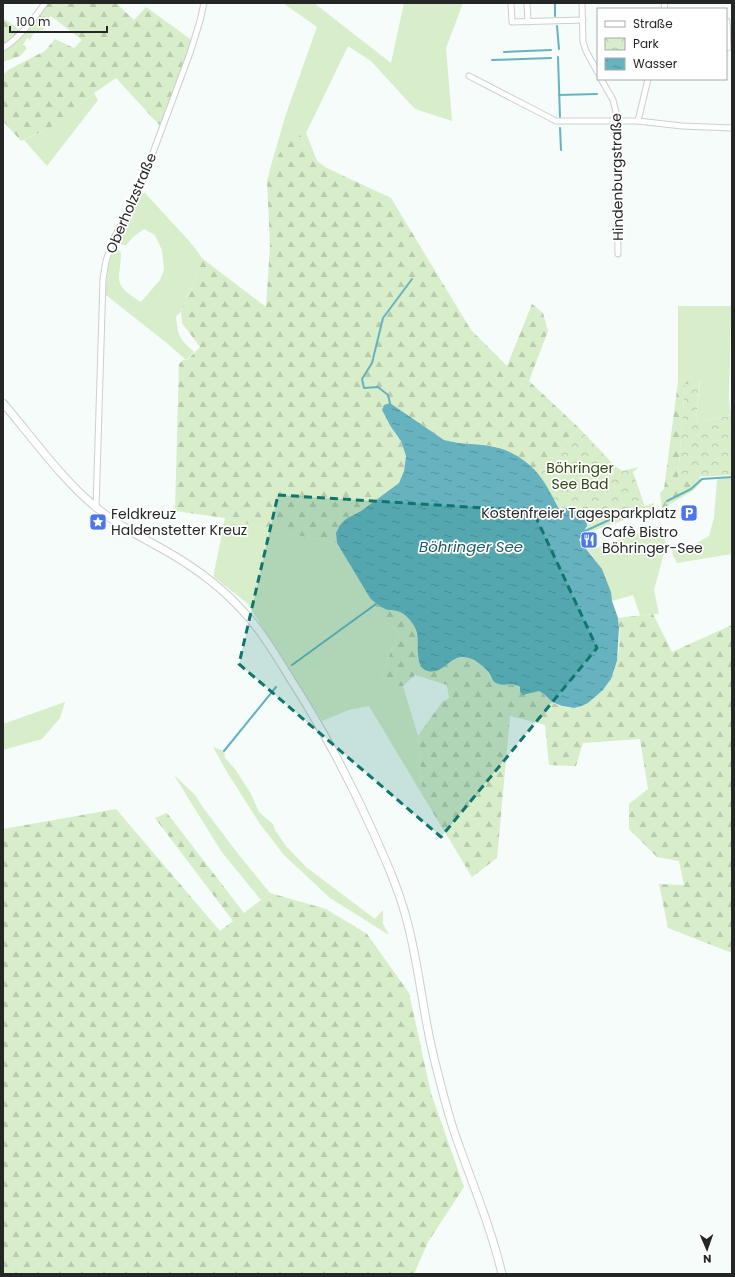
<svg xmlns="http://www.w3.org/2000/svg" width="735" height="1277" font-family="Poppins,sans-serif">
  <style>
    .green { fill: #d8edc9 }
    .forest { fill: url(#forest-firs) }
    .park { fill: url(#park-crowns) }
    .water { fill: url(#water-ripples) }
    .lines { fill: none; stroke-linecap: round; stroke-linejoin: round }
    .stream { stroke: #66b3bf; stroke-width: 2 }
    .street-casing { stroke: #c9d0cd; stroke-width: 7 }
    .secondary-casing { stroke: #c9d0cd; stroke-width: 9 }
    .street { stroke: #fff; stroke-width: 5 }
    .secondary { stroke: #fff; stroke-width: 7 }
    .marked { fill: #0f766e; fill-opacity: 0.2; stroke: #0f766e; stroke-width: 3; stroke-dasharray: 8 5; stroke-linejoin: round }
    .labels { text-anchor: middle; stroke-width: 3.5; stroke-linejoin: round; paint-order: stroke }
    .street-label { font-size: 14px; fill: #252726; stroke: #fff }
    .park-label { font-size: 14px; fill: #2d4913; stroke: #fff }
    .poi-label { font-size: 14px; fill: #252726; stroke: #fff; text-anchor: start }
    .water-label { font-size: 15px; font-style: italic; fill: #195a63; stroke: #fff }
  </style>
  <defs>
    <pattern id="forest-firs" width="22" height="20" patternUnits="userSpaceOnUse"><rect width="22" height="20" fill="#d8edc9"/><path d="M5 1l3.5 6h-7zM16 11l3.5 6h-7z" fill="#b9cbac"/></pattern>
    <pattern id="park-crowns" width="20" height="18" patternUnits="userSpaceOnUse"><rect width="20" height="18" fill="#d8edc9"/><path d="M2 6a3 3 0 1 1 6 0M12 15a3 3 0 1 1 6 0" fill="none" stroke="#b9cbac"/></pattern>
    <pattern id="water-ripples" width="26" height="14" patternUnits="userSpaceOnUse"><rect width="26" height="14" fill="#66b3bf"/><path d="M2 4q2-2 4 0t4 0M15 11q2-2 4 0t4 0" fill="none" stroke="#54929b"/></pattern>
  </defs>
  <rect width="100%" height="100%" fill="#f5fcf9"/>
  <g class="green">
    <polygon points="283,3 314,3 391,63 404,3 463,3 446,48 452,121 415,109 371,61 348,46 306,133 317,161 329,170 316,163 300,135 282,148 267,180 285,117 317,27"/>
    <polygon points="94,93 98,100 47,166 24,140 50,128"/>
    <path d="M140,193H145L190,242L203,259L181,312L176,316C178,337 179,338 194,352L186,360L168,344L106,295C106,279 107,265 113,251L118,250L121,253C120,283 111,283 141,302L160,280L164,270L162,250L155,235L144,229L133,237L126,245H122L118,242L119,236Z"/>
    <polygon points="678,306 731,306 729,400 731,415 696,423 700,379 688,377 678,382"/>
    <polygon points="725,477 732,477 732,554 677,563 672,553 674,550 695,544 709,536 714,518 717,480"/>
    <polygon points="654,503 655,508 630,518 589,532 583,532 587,526"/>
    <polygon points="225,518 266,529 337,543 370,598 376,604 371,609 399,633 382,673 388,686 403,686 418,736 423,796 369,706 349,710 322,721 247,603 214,577 214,573"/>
    <path d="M661,525L667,549L664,553L654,590L659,614L640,615L633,595L612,601C609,581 600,564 587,549L596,548Z"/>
    <polygon points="65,702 60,718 42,739 3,750 3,724"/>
    <polygon points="213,747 224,751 225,758 235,769 250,792 259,812 273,824 275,830 286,846 306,867 375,919 383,910 383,924 389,935 330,898 284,855 260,824 227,772"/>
    <polygon points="174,775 195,795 204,809 239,855 270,893 261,900 221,851"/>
  </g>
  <g class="forest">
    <polygon points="46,3 116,3 134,20 146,7 193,41 162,128 116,78 94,93 50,128 21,141 3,121 3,75 8,70 45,51 55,39 74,48 82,40 51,16 44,22 44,29 33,34 30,40 27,38 23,45 27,48 20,56 3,62 3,18 21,31"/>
    <path d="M293,129L300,135L316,163L391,198L471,330L507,366L532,304L543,313L548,331L529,381L579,428L538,474C526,463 515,454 500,448C482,442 462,445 444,440L390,403L382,410L391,427L401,441L406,456L404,471L399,483L361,511L346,519L336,533L337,543L266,529L225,518L175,511L179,364L183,360H187L200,347L182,323L181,312L203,259L266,307L270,246L267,180L282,148Z"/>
    <polygon points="688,377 700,378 699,385 685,385 678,477 698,476 702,481 694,490 662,509 660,493 664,489 678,382"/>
    <path d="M376,604L387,610L398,611L410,619L416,630L420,665L448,664L454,660L461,657L469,658L481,664L489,674L492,679L503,685H517L527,695C543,685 542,696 552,702C558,706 567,708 573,708C582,708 589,702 595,697C601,692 608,686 611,678C620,660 621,637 618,618L653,614L672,652L732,625V953L668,928L659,884L684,885L679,861L657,857L629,829V804L648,789L640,739L583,743L576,766L549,765L545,725L510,716L497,858L472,877L423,796L418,736L442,702L449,698L447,685L415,675L403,686H388L382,673L399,633L371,609Z"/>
    <polygon points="116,809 220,931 233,921 155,818 167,813 244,913 270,893 326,909 367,934 409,993 431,1093 464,1187 428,1242 414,1274 3,1274 3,829"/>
  </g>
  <g class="park">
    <polygon points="685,384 699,385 696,423 732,415 732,475 678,478"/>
    <polygon points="579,428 614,465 622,471 639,467 633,472 645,507 587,526 586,515 567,507 559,509 538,474"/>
  </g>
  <path class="water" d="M390,403L444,440C462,445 481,443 499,448C513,452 530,463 539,475C547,485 553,498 559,509L573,507L586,515L587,526L579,540L602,569L611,592L612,601L618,618L619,628L617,661L611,679L603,690L588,703L582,706L574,708L562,706L552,702L544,694L539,691L523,695L520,692V687C513,682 504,687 496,683C492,681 492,677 489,673C483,665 472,656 461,657C448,659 440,677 425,670C414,664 420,640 416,630C413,622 405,613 397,611C393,610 389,611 385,609C379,606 375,603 370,598L337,543L336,533L340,525L346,519L361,511L399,483L404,471L406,456L401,441L391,427L382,410L384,405Z"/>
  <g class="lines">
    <g class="stream">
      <polyline points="555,3 555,16"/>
      <polyline points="557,26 559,49"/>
      <polyline points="504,52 551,50"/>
      <polyline points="558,57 560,117"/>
      <polyline points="492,60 551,58"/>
      <polyline points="559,95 597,94"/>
      <polyline points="560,128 561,150"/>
      <polyline points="390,403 388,395 378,387 364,388 362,379 372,363 383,318 412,279"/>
      <polyline points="667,501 691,489 702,479 732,477"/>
      <polyline points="583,532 609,520 622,517 642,510"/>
      <polyline points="292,665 376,604"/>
      <polyline points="224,751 276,687"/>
    </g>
    <g class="street-casing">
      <g id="street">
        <polyline points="511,3 512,22 583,20"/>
        <polyline points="527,3 528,22"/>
        <polyline points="582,3 583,42 586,51 598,73"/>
        <polyline points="664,9 665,3"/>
        <polyline points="726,21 727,21 728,48"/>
        <path d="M3,48C20,38 34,19 45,3"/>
        <polyline points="469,76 556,121 638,121 682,126 732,128"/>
        <polyline points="601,79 613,100 616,112 618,254"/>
        <polyline points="638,121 648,79"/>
        <polyline points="96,508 103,279 106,261 113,240 141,185 190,53 200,21 204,3"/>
      </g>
    </g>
    <g class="secondary-casing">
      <path id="secondary" d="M3,403C32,437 63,481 97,508C120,527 147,540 173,555C198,570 222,588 242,610C261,630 275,654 290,678C322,728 350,780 374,834C386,861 398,888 406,917C420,967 423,1020 437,1070C443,1094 449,1118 457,1140C473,1185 491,1228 502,1274"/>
    </g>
    <use href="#street" class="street"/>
    <use href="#secondary" class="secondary"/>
  </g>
  <path class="marked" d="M278,495L533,511L597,648L441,837L239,664Z"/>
  <defs>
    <g id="parking-square" transform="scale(0.9)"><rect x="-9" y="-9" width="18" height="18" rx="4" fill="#4b75e8" stroke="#fff"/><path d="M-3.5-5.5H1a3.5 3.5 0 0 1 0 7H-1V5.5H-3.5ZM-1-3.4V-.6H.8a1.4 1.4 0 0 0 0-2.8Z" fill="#fff"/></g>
    <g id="sight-square" transform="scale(0.9)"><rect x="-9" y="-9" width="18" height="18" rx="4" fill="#4b75e8" stroke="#fff"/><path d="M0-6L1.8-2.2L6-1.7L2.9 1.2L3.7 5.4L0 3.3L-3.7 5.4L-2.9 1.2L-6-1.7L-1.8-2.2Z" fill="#fff"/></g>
    <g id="restaurant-square" transform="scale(0.9)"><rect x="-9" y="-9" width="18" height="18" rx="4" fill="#4b75e8" stroke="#fff"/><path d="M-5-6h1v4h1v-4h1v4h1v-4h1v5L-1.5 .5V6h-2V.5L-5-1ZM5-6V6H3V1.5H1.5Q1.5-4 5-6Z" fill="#fff"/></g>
  </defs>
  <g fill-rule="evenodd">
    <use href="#parking-square" x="689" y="513"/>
    <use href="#sight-square" x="98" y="522"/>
    <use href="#restaurant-square" x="589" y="540"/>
  </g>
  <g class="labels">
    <g class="street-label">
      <text transform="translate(617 177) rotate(-91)" y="5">Hindenburgstraße</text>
      <text transform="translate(131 203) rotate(-67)" y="5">Oberholzstraße</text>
    </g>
    <g class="park-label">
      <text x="580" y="473">Böhringer<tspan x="580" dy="16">See Bad</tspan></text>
    </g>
    <g class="poi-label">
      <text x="676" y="518" text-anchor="end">Kostenfreier Tagesparkplatz</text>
      <text x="111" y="519">Feldkreuz<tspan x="111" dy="16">Haldenstetter Kreuz</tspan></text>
      <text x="602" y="537">Cafè Bistro<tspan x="602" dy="16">Böhringer-See</tspan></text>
    </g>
    <g class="water-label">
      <text x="471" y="552">Böhringer See</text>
    </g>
  </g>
  <rect width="735" height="1277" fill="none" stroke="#252726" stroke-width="8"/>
  <rect x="597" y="8" width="130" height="72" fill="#ffffff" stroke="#a8a9a8"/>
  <rect x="605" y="21" width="20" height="6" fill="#ffffff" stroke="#a8a9a8"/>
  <text x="633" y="28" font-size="12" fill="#252726">Straße</text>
  <rect x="605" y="38" width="20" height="12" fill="url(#park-crowns)" stroke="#a8a9a8"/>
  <text x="633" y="48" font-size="12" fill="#252726">Park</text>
  <rect x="605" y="58" width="20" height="12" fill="url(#water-ripples)" stroke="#a8a9a8"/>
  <text x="633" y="68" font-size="12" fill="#252726">Wasser</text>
  <g transform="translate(707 1249) rotate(178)" stroke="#ffffff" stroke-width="3" paint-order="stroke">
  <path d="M0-3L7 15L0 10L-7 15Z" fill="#252726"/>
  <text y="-6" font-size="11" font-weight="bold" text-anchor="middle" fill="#252726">N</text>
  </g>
  <path d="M10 26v6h97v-6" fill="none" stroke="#252726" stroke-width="2"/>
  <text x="16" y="26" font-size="12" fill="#252726" stroke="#ffffff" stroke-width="3" paint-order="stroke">100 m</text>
</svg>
